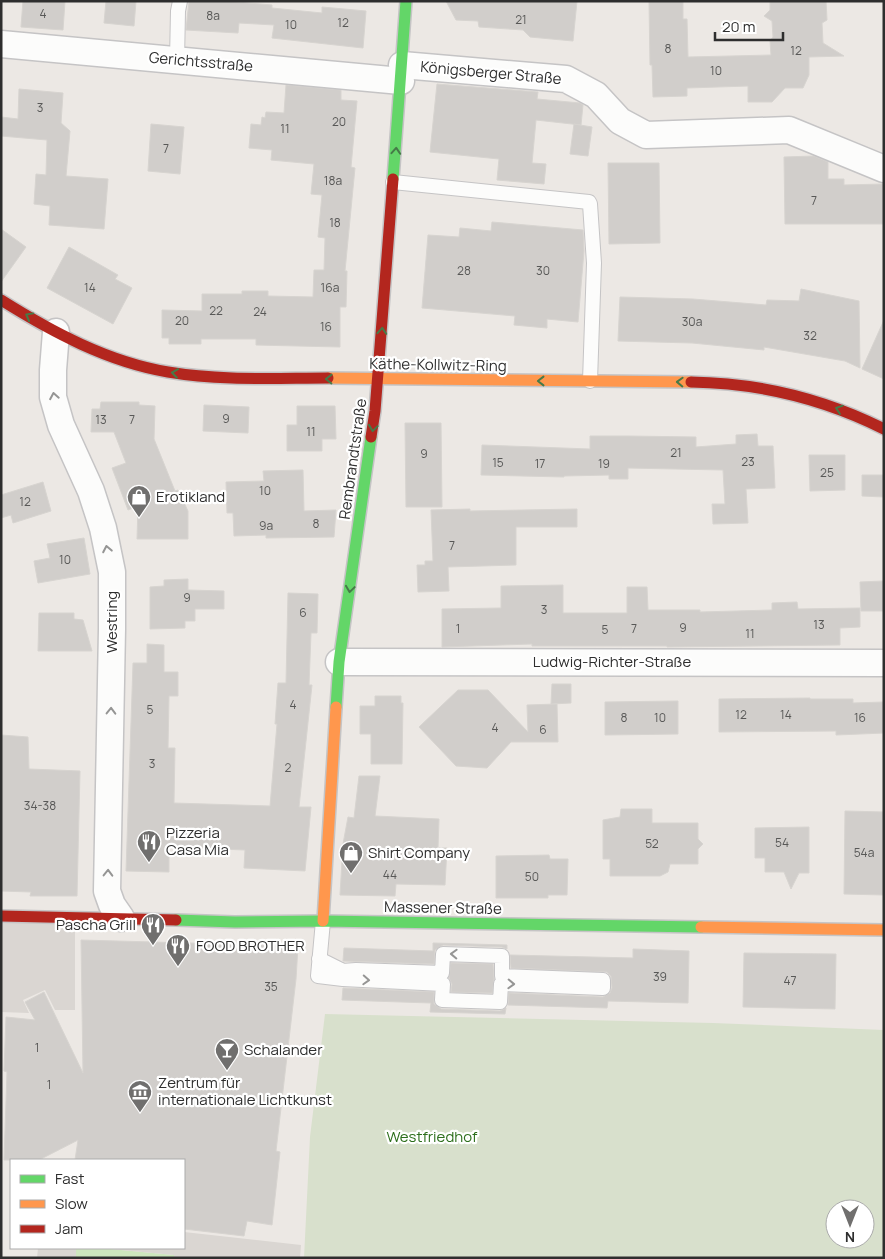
<svg xmlns="http://www.w3.org/2000/svg" width="885" height="1259" font-family="Manrope,sans-serif">
  <style>
    .green { fill: #cee6be }
    .cemetery { fill: #d8e0cc; fill-rule: evenodd }
    .plaza { fill: #dad6d2 }
    .building { fill: #d1cecb; stroke: #d7d4d0 }
    .lines { fill: none; stroke-linecap: round; stroke-linejoin: round }
    .lane-casing { stroke: #c5c4c5; stroke-width: 16 }
    .street-casing { stroke: #c5c4c5; stroke-width: 29 }
    .fast-casing { stroke: #c5c4c5; stroke-width: 14 }
    .slow-casing { stroke: #c5c4c5; stroke-width: 14 }
    .jam-casing { stroke: #c5c4c5; stroke-width: 14 }
    .lane { stroke: #fcfcfb; stroke-width: 14 }
    .street { stroke: #fcfcfb; stroke-width: 26 }
    .fast { stroke: #63d668; stroke-width: 11 }
    .slow { stroke: #ff974d; stroke-width: 11 }
    .jam { stroke: #b3261e; stroke-width: 11 }
    .oneway { stroke: #467a48 }
    .oneway2 { stroke: #959594 }
    .labels { text-anchor: middle; stroke-width: 4.5; stroke-linejoin: round; paint-order: stroke }
    .number-label { font-size: 12px; fill: #585857 }
    .street-label { font-size: 15px; fill: #2e2e2e; stroke: #fff }
    .poi-label { font-size: 15px; fill: #2e2e2e; stroke: #fff; text-anchor: start }
    .park-label { font-size: 15px; fill: #2c6e1b; stroke: #fff }
  </style>
  <rect width="100%" height="100%" fill="#ece8e4"/>
  <polygon class="green" points="76,1248 100,1248 174,1255 174,1258 76,1258"/>
  <path class="cemetery" d="M325,1014L713,1023L884,1030V1258H304L310,1137ZM835,1209H865V1239H835Z"/>
  <g class="plaza">
    <polygon points="1,916 75,918 75,1010 55,1010 45,990 23,1000 29,1013 1,1012"/>
    <polygon points="184,1232 301,1245 300,1258 174,1258 174,1255 100,1248 184,1248"/>
    <polygon points="38,1248 76,1248 76,1258 37,1258"/>
  </g>
  <g class="building">
    <polygon points="23,1 65,1 63,30 21,27"/>
    <polygon points="106,1 136,1 134,26 104,23"/>
    <polygon points="189,1 225,1 272,5 272,8 322,13 322,7 366,11 363,48 272,38 274,25 239,23 238,33 186,30"/>
    <polygon points="446,1 577,1 573,41 530,37 523,30 479,27 478,21 456,20"/>
    <polygon points="649,1 683,1 683,19 687,19 688,57 771,55 770,41 773,37 772,21 764,16 770,10 770,1 826,1 827,20 822,23 823,43 844,56 809,57 809,75 803,88 785,88 772,102 748,102 748,86 687,88 687,96 653,97 652,65 650,65"/>
    <polygon points="437,84 538,92 537,99 580,103 583,105 581,125 536,120 532,163 546,164 544,184 497,180 499,159 430,152"/>
    <polygon points="286,85 341,90 341,100 357,101 351,167 355,168 345,271 347,271 346,307 340,307 340,347 256,345 256,339 201,339 201,344 169,344 169,338 162,338 162,310 202,311 202,294 242,294 242,291 268,291 268,296 313,297 314,270 324,270 325,238 318,237 322,195 311,194 314,164 271,160 272,150 249,148 251,124 261,125 262,117 265,118 266,112 284,113"/>
    <polygon points="19,89 63,93 61,123 70,131 66,176 108,179 104,229 49,225 50,206 34,204 36,174 46,175 47,140 1,136 1,117 18,119"/>
    <polygon points="151,124 184,127 180,174 148,171"/>
    <polygon points="574,124 592,127 588,156 570,154"/>
    <polygon points="814,156 828,162 828,179 844,179 844,185 884,184 884,224 785,224 784,157"/>
    <polygon points="608,163 659,163 660,243 609,244"/>
    <polygon points="492,222 583,230 584,251 578,322 547,319 547,328 514,325 515,316 422,308 428,235 459,237 460,228 491,231"/>
    <polygon points="1,229 26,247 1,282"/>
    <polygon points="69,247 118,275 115,279 132,288 113,324 47,288"/>
    <polygon points="801,289 859,301 860,368 845,361 764,347 764,350 692,343 618,341 620,297 693,299 766,305 767,300 799,301"/>
    <polygon points="884,320 884,379 862,369"/>
    <polygon points="101,402 139,402 139,405 155,406 154,439 175,491 178,490 188,511 188,539 137,539 138,506 128,510 112,468 126,463 114,432 91,432 92,409 100,409"/>
    <polygon points="204,405 249,407 248,433 203,431"/>
    <polygon points="297,406 335,406 336,439 322,439 322,451 287,451 287,425 297,425"/>
    <polygon points="405,423 441,423 442,507 406,507"/>
    <polygon points="757,434 758,446 773,446 775,488 746,489 748,523 713,524 712,504 725,504 723,470 628,468 628,479 609,479 609,475 564,476 564,477 481,475 482,445 590,449 590,436 627,436 696,437 696,447 736,444 736,435"/>
    <polygon points="809,455 845,455 845,490 810,491"/>
    <polygon points="303,470 304,511 336,510 334,537 266,538 266,535 234,536 233,513 227,513 226,482 264,481 263,471"/>
    <polygon points="862,475 884,475 884,497 862,496"/>
    <polygon points="43,482 51,511 13,523 11,515 1,518 1,495"/>
    <polygon points="470,509 470,511 577,509 577,527 516,527 516,565 448,567 449,591 418,592 417,565 425,565 425,561 433,561 431,510"/>
    <polygon points="84,538 90,574 38,583 34,561 50,558 47,544"/>
    <polygon points="188,579 188,590 224,591 224,609 195,609 195,621 185,621 185,628 150,629 150,587 164,586 164,580"/>
    <polygon points="884,581 884,611 861,611 860,582"/>
    <polygon points="563,585 563,613 627,613 627,587 647,587 648,610 700,610 700,612 772,610 772,603 797,602 798,609 860,608 860,627 840,628 840,645 667,647 667,646 532,646 532,644 442,647 442,609 501,608 501,586"/>
    <polygon points="288,593 318,594 317,633 311,633 309,685 312,685 299,807 311,807 305,871 244,868 245,850 169,847 169,872 126,871 133,663 147,663 147,644 164,645 164,672 178,672 178,696 169,696 168,748 175,748 174,803 270,806 277,724 275,724 278,683 286,683"/>
    <polygon points="39,613 74,613 74,619 83,620 92,651 38,651"/>
    <polygon points="552,684 571,684 571,703 551,704"/>
    <polygon points="458,690 488,690 528,732 527,705 557,704 558,742 511,742 487,768 456,766 419,727"/>
    <polygon points="375,696 401,696 401,703 403,703 402,764 371,764 371,734 360,734 360,706 375,706"/>
    <polygon points="810,698 810,699 853,699 853,703 884,702 884,733 836,735 836,731 719,732 719,699"/>
    <polygon points="678,701 678,734 605,735 605,702"/>
    <polygon points="1,735 28,737 29,769 80,771 77,896 30,896 31,892 1,891"/>
    <polygon points="359,776 380,776 375,816 439,819 438,848 447,848 445,885 396,884 395,896 340,895 343,844 348,817 354,818"/>
    <polygon points="621,809 652,809 652,823 698,823 698,839 703,844 698,849 698,864 670,864 668,872 660,876 610,876 610,859 603,859 603,820 620,817"/>
    <polygon points="845,811 884,812 884,895 844,894"/>
    <polygon points="809,827 809,873 799,873 791,889 784,872 765,872 765,858 755,858 755,828"/>
    <polygon points="549,855 550,859 568,859 567,895 548,895 548,898 496,898 496,856"/>
    <polygon points="81,940 298,946 296,979 276,1151 280,1152 272,1225 247,1221 244,1236 184,1229 184,1160 75,1160 78,1140 39,1160 4,1160 7,1072 4,1071 6,1017 35,1020 25,1002 44,992 83,1073"/>
    <polygon points="433,943 507,945 507,949 502,947 443,945 435,950 434,964 343,961 344,948 433,951"/>
    <polygon points="633,949 689,951 688,1003 608,1001 607,1008 508,1005 509,993 603,997 610,993 612,988 611,976 607,972 511,968 510,955 633,958"/>
    <polygon points="744,953 836,954 835,1009 743,1007"/>
    <polygon points="451,963 493,964 494,979 492,993 451,992 452,984 449,978"/>
    <polygon points="343,988 434,992 434,1004 441,1009 500,1011 506,1008 505,1014 430,1012 431,1003 342,1000"/>
  </g>
  <g class="lines">
    <g class="lane-casing">
      <g id="lane">
        <polyline points="177,60 178,11 180,1"/>
        <polyline points="393,182 589,202 590,204 594,263 590,381"/>
        <polyline points="319,959 343,971 356,970 442,973 443,954 502,956 502,976 603,980 603,988 501,984 500,1002 442,1000 443,984 343,979 318,976 323,921"/>
      </g>
    </g>
    <g class="street-casing">
      <g id="street">
        <polyline points="1,44 401,81"/>
        <polyline points="402,65 566,79 596,95 620,121 646,135 789,130 884,169"/>
        <polyline points="56,332 53,370 53,397 61,425 91,491 103,528 112,572 112,629 107,891 112,905 121,918"/>
        <polyline points="339,662 884,663"/>
      </g>
    </g>
    <g class="fast-casing">
      <g id="fast">
        <polyline points="393,179 406,1"/>
        <polyline points="336,707 339,662 371,437"/>
        <polyline points="176,920 235,922 323,921 701,927"/>
      </g>
    </g>
    <g class="slow-casing">
      <g id="slow">
        <polyline points="328,378 691,382"/>
        <polyline points="323,921 336,707"/>
        <polyline points="701,927 884,930"/>
      </g>
    </g>
    <g class="jam-casing">
      <g id="jam">
        <path d="M1,300C52,332 108,362 168,372C221,381 275,378 328,378"/>
        <path d="M691,382C759,383 824,399 884,429"/>
        <polyline points="371,437 375,411 393,179"/>
        <polyline points="1,916 176,920"/>
      </g>
    </g>
    <use href="#lane" class="lane"/>
    <use href="#street" class="street"/>
    <use href="#fast" class="fast"/>
    <use href="#slow" class="slow"/>
    <use href="#jam" class="jam"/>
  </g>
  <defs><path id="oneway-chevron" d="M-2-3.5L2.5 0L-2 3.5" fill="none" stroke-width="1.6" stroke-linecap="round" stroke-linejoin="round" transform="scale(1.25)"/></defs>
  <g class="oneway">
    <use href="#oneway-chevron" transform="translate(396 151) rotate(-86)"/>
    <use href="#oneway-chevron" transform="translate(29 316) rotate(-151)"/>
    <use href="#oneway-chevron" transform="translate(382 331) rotate(-86)"/>
    <use href="#oneway-chevron" transform="translate(175 373) rotate(-172)"/>
    <use href="#oneway-chevron" transform="translate(329 379) rotate(-179)"/>
    <use href="#oneway-chevron" transform="translate(541 381) rotate(-180)"/>
    <use href="#oneway-chevron" transform="translate(680 382) rotate(-178)"/>
    <use href="#oneway-chevron" transform="translate(839 409) rotate(-161)"/>
    <use href="#oneway-chevron" transform="translate(373 428) rotate(98)"/>
    <use href="#oneway-chevron" transform="translate(350 589) rotate(98)"/>
  </g>
  <g class="oneway2">
    <use href="#oneway-chevron" transform="translate(54 396) rotate(-100)"/>
    <use href="#oneway-chevron" transform="translate(107 549) rotate(-101)"/>
    <use href="#oneway-chevron" transform="translate(111 711) rotate(-89)"/>
    <use href="#oneway-chevron" transform="translate(108 873) rotate(-89)"/>
    <use href="#oneway-chevron" transform="translate(454 954) rotate(-178)"/>
    <use href="#oneway-chevron" transform="translate(366 980) rotate(3)"/>
    <use href="#oneway-chevron" transform="translate(511 984) rotate(2)"/>
  </g>
  <defs>
    <g id="shop-pin" transform="scale(1.25)"><path d="M0 17L-7.5 6A9.5 9.5 0 1 1 7.5 6Z" fill="#706f6e" stroke="#fff"/><path d="M-5-2.5h2.3a2.7 3.5 0 0 1 5.4 0H5L5.5 6h-11ZM-1.5-2.5h3a1.5 2.3 0 0 0-3 0Z" fill="#fff"/></g>
    <g id="restaurant-pin" transform="scale(1.25)"><path d="M0 17L-7.5 6A9.5 9.5 0 1 1 7.5 6Z" fill="#706f6e" stroke="#fff"/><path d="M-5-6h1v4h1v-4h1v4h1v-4h1v5L-1.5 .5V6h-2V.5L-5-1ZM5-6V6H3V1.5H1.5Q1.5-4 5-6Z" fill="#fff"/></g>
    <g id="bar-pin" transform="scale(1.25)"><path d="M0 17L-7.5 6A9.5 9.5 0 1 1 7.5 6Z" fill="#706f6e" stroke="#fff"/><path d="M-6-5H6L.8 .8V4.5H3.5V6h-7V4.5H-.8V.8Z" fill="#fff"/></g>
    <g id="museum-pin" transform="scale(1.25)"><path d="M0 17L-7.5 6A9.5 9.5 0 1 1 7.5 6Z" fill="#706f6e" stroke="#fff"/><path d="M0-6L6-3V-2H-6V-3ZM-5-1h2V3h-2ZM-1-1h2V3h-2ZM3-1h2V3H3ZM-6 4H6V6H-6Z" fill="#fff"/></g>
  </defs>
  <g fill-rule="evenodd">
    <use href="#shop-pin" x="139" y="497"/>
    <use href="#restaurant-pin" x="149" y="842"/>
    <use href="#shop-pin" x="351" y="853"/>
    <use href="#restaurant-pin" x="153" y="925"/>
    <use href="#restaurant-pin" x="178" y="946"/>
    <use href="#bar-pin" x="227" y="1050"/>
    <use href="#museum-pin" x="140" y="1092"/>
  </g>
  <g class="labels">
    <g class="number-label">
      <text x="43" y="18">4</text>
      <text x="213" y="20">8a</text>
      <text x="521" y="24">21</text>
      <text x="343" y="27">12</text>
      <text x="291" y="29">10</text>
      <text x="668" y="53">8</text>
      <text x="796" y="55">12</text>
      <text x="716" y="75">10</text>
      <text x="40" y="112">3</text>
      <text x="339" y="126">20</text>
      <text x="285" y="133">11</text>
      <text x="166" y="153">7</text>
      <text x="333" y="185">18a</text>
      <text x="814" y="205">7</text>
      <text x="335" y="227">18</text>
      <text x="464" y="275">28</text>
      <text x="543" y="275">30</text>
      <text x="90" y="292">14</text>
      <text x="330" y="292">16a</text>
      <text x="216" y="315">22</text>
      <text x="260" y="316">24</text>
      <text x="182" y="325">20</text>
      <text x="692" y="326">30a</text>
      <text x="326" y="331">16</text>
      <text x="810" y="340">32</text>
      <text x="226" y="423">9</text>
      <text x="101" y="424">13</text>
      <text x="132" y="424">7</text>
      <text x="311" y="436">11</text>
      <text x="676" y="457">21</text>
      <text x="424" y="458">9</text>
      <text x="748" y="466">23</text>
      <text x="498" y="467">15</text>
      <text x="540" y="468">17</text>
      <text x="604" y="468">19</text>
      <text x="827" y="477">25</text>
      <text x="265" y="495">10</text>
      <text x="25" y="506">12</text>
      <text x="316" y="528">8</text>
      <text x="266" y="530">9a</text>
      <text x="452" y="550">7</text>
      <text x="65" y="564">10</text>
      <text x="187" y="602">9</text>
      <text x="544" y="614">3</text>
      <text x="303" y="617">6</text>
      <text x="819" y="629">13</text>
      <text x="683" y="632">9</text>
      <text x="458" y="633">1</text>
      <text x="634" y="633">7</text>
      <text x="605" y="634">5</text>
      <text x="750" y="638">11</text>
      <text x="293" y="709">4</text>
      <text x="150" y="714">5</text>
      <text x="741" y="719">12</text>
      <text x="786" y="719">14</text>
      <text x="624" y="722">8</text>
      <text x="660" y="722">10</text>
      <text x="860" y="722">16</text>
      <text x="495" y="732">4</text>
      <text x="543" y="734">6</text>
      <text x="152" y="768">3</text>
      <text x="288" y="772">2</text>
      <text x="40" y="810">34-38</text>
      <text x="782" y="847">54</text>
      <text x="652" y="848">52</text>
      <text x="864" y="857">54a</text>
      <text x="390" y="879">44</text>
      <text x="532" y="881">50</text>
      <text x="660" y="981">39</text>
      <text x="790" y="985">47</text>
      <text x="271" y="991">35</text>
      <text x="37" y="1052">1</text>
      <text x="49" y="1089">1</text>
    </g>
    <g class="street-label">
      <text transform="translate(201 62) rotate(5)" y="5">Gerichtsstraße</text>
      <text transform="translate(491 73) rotate(5)" y="5">Königsberger Straße</text>
      <text transform="translate(438 365) rotate(1)" y="5">Käthe-Kollwitz-Ring</text>
      <text transform="translate(353 459) rotate(-82)" y="5">Rembrandtstraße</text>
      <text transform="translate(112 622) rotate(-90)" y="5">Westring</text>
      <text x="612" y="667">Ludwig-Richter-Straße</text>
      <text transform="translate(443 908) rotate(1)" y="5">Massener Straße</text>
    </g>
    <g class="poi-label">
      <text x="156" y="502">Erotikland</text>
      <text x="166" y="838">Pizzeria<tspan x="166" dy="17">Casa Mia</tspan></text>
      <text x="368" y="858">Shirt Company</text>
      <text x="136" y="930" text-anchor="end">Pascha Grill</text>
      <text x="196" y="951">FOOD BROTHER</text>
      <text x="244" y="1055">Schalander</text>
      <text x="158" y="1088">Zentrum für<tspan x="158" dy="17">internationale Lichtkunst</tspan></text>
    </g>
    <g class="park-label">
      <text x="432" y="1142">Westfriedhof</text>
    </g>
  </g>
  <rect width="885" height="1259" fill="none" stroke="#2e2e2e" stroke-width="5"/>
  <rect x="10" y="1159" width="175" height="90" fill="#ffffff" stroke="#ababab"/>
  <rect x="20" y="1175" width="25" height="8" fill="#63d668" stroke="#ababab"/>
  <text x="55" y="1184" font-size="15" fill="#2e2e2e">Fast</text>
  <rect x="20" y="1200" width="25" height="8" fill="#ff974d" stroke="#ababab"/>
  <text x="55" y="1209" font-size="15" fill="#2e2e2e">Slow</text>
  <rect x="20" y="1225" width="25" height="8" fill="#b3261e" stroke="#ababab"/>
  <text x="55" y="1234" font-size="15" fill="#2e2e2e">Jam</text>
  <g transform="translate(850 1224) rotate(180)"><circle r="24" fill="#ffffff" stroke="#ababab"/>
  <path d="M0-4L9 19L0 12L-9 19Z" fill="#706f6e"/>
  <text y="-8" font-size="14" font-weight="bold" text-anchor="middle" fill="#2e2e2e">N</text>
  </g>
  <path d="M715 32v8h68v-8" fill="none" stroke="#2e2e2e" stroke-width="2.5"/>
  <text x="722" y="32" font-size="15" fill="#2e2e2e" stroke="#ffffff" stroke-width="4" paint-order="stroke">20 m</text>
</svg>
